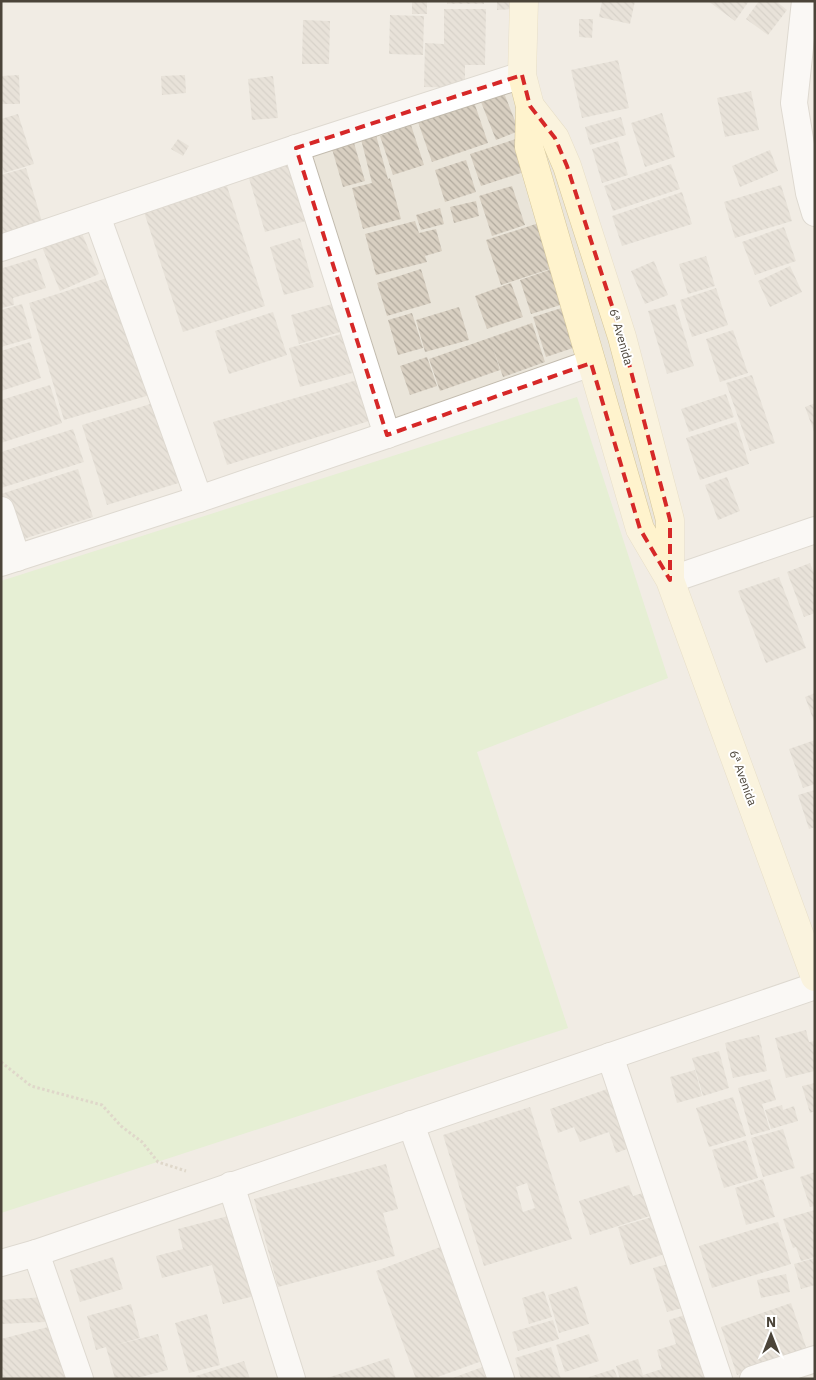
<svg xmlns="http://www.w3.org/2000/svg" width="816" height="1380" font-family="'IBM Plex Sans',sans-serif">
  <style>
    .residential { fill: #eae5da }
    .pitch { fill: #d2eab5 }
    .building { fill: url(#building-back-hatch); fill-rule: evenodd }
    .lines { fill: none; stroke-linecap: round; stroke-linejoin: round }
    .street-casing { stroke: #c2bbae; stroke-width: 28 }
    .secondary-casing { stroke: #d6c79b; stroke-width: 29 }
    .path { stroke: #c4b79f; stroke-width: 3; stroke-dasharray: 2.5 2.5; stroke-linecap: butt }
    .street { stroke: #fff; stroke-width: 26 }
    .secondary { stroke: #fff3cd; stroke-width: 28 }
    .marked { fill: none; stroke: #d62828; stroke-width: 4; stroke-dasharray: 10 6; stroke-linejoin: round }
    .labels { text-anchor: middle; stroke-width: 4; stroke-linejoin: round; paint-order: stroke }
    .street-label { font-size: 12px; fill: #4b4439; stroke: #fff }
  </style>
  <defs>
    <pattern id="building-back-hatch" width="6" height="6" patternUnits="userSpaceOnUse" patternTransform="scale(1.25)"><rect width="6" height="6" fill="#d8cfc1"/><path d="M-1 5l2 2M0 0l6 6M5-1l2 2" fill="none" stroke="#b1aa9e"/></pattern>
  </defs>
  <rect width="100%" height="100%" fill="#f6f3ec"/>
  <rect class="residential" x="1" y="1" width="814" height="1378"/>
  <polygon class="pitch" points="577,397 668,678 477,752 568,1028 1,1213 1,581"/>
  <g class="building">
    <rect x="412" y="1" width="15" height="13"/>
    <rect x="447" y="1" width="37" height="3"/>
    <polygon points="497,1 516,1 516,9 497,10"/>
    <polygon points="602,1 635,1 630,24 599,17"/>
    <polygon points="708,1 749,1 735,21"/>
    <polygon points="759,1 776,1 787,10 768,35 746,19"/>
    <polygon points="444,9 486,9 485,65 465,65 465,88 424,87 425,43 444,44"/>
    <polygon points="390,15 424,16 423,55 389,54"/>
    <polygon points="579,19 593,19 592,38 579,37"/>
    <polygon points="303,20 330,21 329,64 302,64"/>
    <polygon points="618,60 629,108 582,118 571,70"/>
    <polygon points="19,75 20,104 1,104 1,76"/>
    <polygon points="185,75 186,93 162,95 161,76"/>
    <polygon points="273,76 278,118 252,120 248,79"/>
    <polygon points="751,91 759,130 725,137 717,98"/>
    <polygon points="504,93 519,131 496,140 481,102"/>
    <polygon points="474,102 488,143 432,162 418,122"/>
    <polygon points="662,113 675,157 645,167 631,123"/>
    <polygon points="18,114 34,164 4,173 1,163 1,119"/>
    <polygon points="621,117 626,135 590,145 585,127"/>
    <polygon points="411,125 424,165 393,175 380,136"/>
    <polygon points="376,135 388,179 390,178 401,219 363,229 352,188 372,183 361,139"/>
    <polygon points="519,138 530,170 481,186 470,154"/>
    <polygon points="178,139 189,146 183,156 171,149"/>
    <polygon points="618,141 628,175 602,183 592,149"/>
    <polygon points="354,143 365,181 343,187 332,149"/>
    <polygon points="770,150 778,171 740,187 732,166"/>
    <polygon points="466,160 476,192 445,202 435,170"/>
    <polygon points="289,163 306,221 265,232 248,175"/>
    <polygon points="671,164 680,189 613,211 604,186"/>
    <polygon points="26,168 43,225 1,237 1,175"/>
    <polygon points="781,185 792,221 735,238 724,202"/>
    <polygon points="227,186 265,306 183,332 144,212"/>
    <polygon points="512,186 525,225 492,236 479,196"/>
    <polygon points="682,192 692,224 622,246 612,216"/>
    <polygon points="476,201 479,216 454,223 450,207"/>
    <polygon points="440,208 444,224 421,230 416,215"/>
    <polygon points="415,221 419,233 436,229 442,251 425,256 427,262 376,275 365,234"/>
    <polygon points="545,221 559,266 501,285 486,240"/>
    <polygon points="784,227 796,261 755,275 742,242"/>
    <polygon points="81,231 99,274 60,291 42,247"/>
    <polygon points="300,238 314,287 284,295 270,247"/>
    <polygon points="706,256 715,286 688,294 679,264"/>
    <polygon points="36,258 46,288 13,298 14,305 1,308 1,262 3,268"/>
    <polygon points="654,261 668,295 645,304 631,271"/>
    <polygon points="790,266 802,292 770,307 758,281"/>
    <polygon points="555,268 567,303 531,314 520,280"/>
    <polygon points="421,269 431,303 387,316 377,283"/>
    <polygon points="113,276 150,395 64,420 29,303"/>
    <polygon points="511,283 523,317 487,329 475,296"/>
    <polygon points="716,288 728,325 692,337 680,300"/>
    <polygon points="336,303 344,331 299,344 291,315"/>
    <polygon points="22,304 32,338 1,347 1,310"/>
    <polygon points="675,304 694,366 667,374 648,311"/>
    <polygon points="568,306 582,345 546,357 533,317"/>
    <polygon points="459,307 469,340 425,352 416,320"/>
    <polygon points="273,312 287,355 229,374 215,331"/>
    <polygon points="412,313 423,348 398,355 388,320"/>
    <polygon points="532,323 545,362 503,377 492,345 500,370 440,391 429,359"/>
    <polygon points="733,330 748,373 720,382 706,339"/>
    <polygon points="345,333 356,372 300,387 289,348"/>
    <polygon points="30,342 41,378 1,391 1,351"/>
    <polygon points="427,357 437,386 410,395 400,366"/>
    <polygon points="752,375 775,443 750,451 726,383"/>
    <polygon points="357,380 369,421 227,465 213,422"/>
    <polygon points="50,385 62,423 1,443 1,400"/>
    <polygon points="726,394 734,417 689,432 681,409"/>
    <polygon points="160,401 185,481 107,505 82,425"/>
    <polygon points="815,403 815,434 805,407"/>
    <polygon points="736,422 749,464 700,480 686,438"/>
    <polygon points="73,429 84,462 1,488 1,452"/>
    <polygon points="78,469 93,517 17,541 1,494"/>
    <polygon points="727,477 740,511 718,520 705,485"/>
    <polygon points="810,563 815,576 815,613 804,617 787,572"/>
    <polygon points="779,577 806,648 766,663 738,591"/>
    <polygon points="815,693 815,724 805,697"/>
    <polygon points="815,740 815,784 803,788 789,749"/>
    <polygon points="815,790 815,827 809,829 798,795"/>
    <polygon points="806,1030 809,1042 815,1041 815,1059 814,1059 815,1071 786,1078 775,1038"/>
    <polygon points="759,1035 767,1071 733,1078 725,1043"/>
    <polygon points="719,1051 729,1088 703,1096 692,1058"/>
    <polygon points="695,1070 702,1096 677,1103 670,1077"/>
    <polygon points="770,1079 776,1100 762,1104 770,1130 751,1135 738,1088"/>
    <polygon points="815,1083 815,1111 810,1113 802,1086"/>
    <polygon points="613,1087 635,1146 616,1153 609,1132 580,1142 574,1127 558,1133 550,1109"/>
    <polygon points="733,1097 746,1136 709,1147 696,1108"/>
    <polygon points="782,1105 783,1110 794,1106 798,1121 771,1129 765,1110"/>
    <path d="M530,1107L572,1239L484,1266L443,1135ZM527,1183L535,1208L523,1212L516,1187Z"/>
    <polygon points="783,1129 795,1168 763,1177 751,1138"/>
    <polygon points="746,1140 758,1178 724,1188 712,1150"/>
    <polygon points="386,1164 398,1209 383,1213 395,1256 278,1287 254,1199"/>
    <polygon points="815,1172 815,1206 810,1207 800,1177"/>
    <polygon points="763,1179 775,1217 746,1225 735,1188"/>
    <polygon points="629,1185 633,1196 649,1191 656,1214 590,1235 579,1201"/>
    <polygon points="815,1210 815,1257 801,1261 796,1247 793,1248 783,1219"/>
    <polygon points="232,1215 254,1296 223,1304 212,1265 162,1278 156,1256 183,1249 178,1229"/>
    <polygon points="659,1215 671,1252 630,1265 618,1227"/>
    <polygon points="778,1222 791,1264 712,1288 699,1246"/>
    <polygon points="451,1243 493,1357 432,1379 416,1379 376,1271"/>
    <polygon points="113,1257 123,1289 80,1302 70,1270"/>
    <polygon points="815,1258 815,1285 801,1289 794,1264"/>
    <polygon points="672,1263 686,1307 667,1312 653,1268"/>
    <polygon points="786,1274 790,1292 761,1298 757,1280"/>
    <polygon points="577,1286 589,1324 559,1333 548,1295"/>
    <polygon points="544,1291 552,1317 529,1324 522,1298"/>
    <polygon points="44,1297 45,1322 1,1324 1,1300"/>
    <polygon points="791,1303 807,1350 737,1375 721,1327"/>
    <polygon points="131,1304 140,1338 112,1346 158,1334 168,1370 133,1379 115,1379 106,1347 96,1350 87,1316"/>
    <polygon points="691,1313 712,1379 620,1379 616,1366 638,1359 643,1375 662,1369 657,1350 676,1344 669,1320"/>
    <polygon points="207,1314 220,1365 189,1373 175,1323"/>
    <polygon points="553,1320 559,1339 518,1351 512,1332"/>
    <polygon points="56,1325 71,1379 1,1379 1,1339"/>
    <polygon points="589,1334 599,1361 565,1372 556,1345"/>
    <polygon points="551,1347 561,1379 521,1379 515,1358"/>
    <polygon points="389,1358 396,1379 327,1379 327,1378"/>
    <polygon points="244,1361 250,1379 197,1379 196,1376"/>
    <polygon points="488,1365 493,1379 450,1379"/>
    <polygon points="614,1369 618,1379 586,1379 586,1378"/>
  </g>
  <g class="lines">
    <g class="street-casing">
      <g id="street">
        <polyline points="805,1 794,103 809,193 815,213"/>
        <polyline points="296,148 387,435"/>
        <polyline points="97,216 199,499"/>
        <polyline points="1,248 296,148 522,75"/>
        <polyline points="1,510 17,558"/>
        <polyline points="1,563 199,499 387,435 591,363"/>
        <polyline points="670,580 815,530"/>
        <polyline points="610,1056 719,1379"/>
        <polyline points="411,1124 501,1379"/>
        <polyline points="231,1185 292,1379"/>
        <polyline points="36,1253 80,1379"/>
        <polyline points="1,1263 36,1253 815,986"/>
        <polyline points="753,1379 815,1359"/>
      </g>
    </g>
    <g class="secondary-casing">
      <g id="secondary">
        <polyline points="524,1 522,75 530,106 529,147 640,529 670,580 815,977"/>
        <polyline points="530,106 555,138 567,166 622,337 670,520 670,579"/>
      </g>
    </g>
    <polyline class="path" points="1,1062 31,1086 102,1105 121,1126 142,1142 158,1162 186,1171"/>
    <use href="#street" class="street"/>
    <use href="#secondary" class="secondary"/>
  </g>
  <path d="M0 0H816V1380H0ZM522,75L530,106L555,138L567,166L622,337L670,520V580L640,529L591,363L387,435L296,148Z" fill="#f6f3ec" fill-opacity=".55" fill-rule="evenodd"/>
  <path class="marked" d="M522,75L530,106L555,138L567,166L622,337L670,520V580L640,529L591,363L387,435L296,148Z"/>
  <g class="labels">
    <g class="street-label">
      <text transform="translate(621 337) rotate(74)" y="4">6ª Avenida</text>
      <text transform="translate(743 778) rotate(70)" y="4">6ª Avenida</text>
    </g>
  </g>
  <rect width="816" height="1380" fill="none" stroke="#4b4439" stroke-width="5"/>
  <g transform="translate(771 1335)" stroke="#ffffff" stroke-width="4" paint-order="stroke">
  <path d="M0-4L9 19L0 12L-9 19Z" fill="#4b4439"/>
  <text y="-8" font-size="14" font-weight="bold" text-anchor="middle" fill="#4b4439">N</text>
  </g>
</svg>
